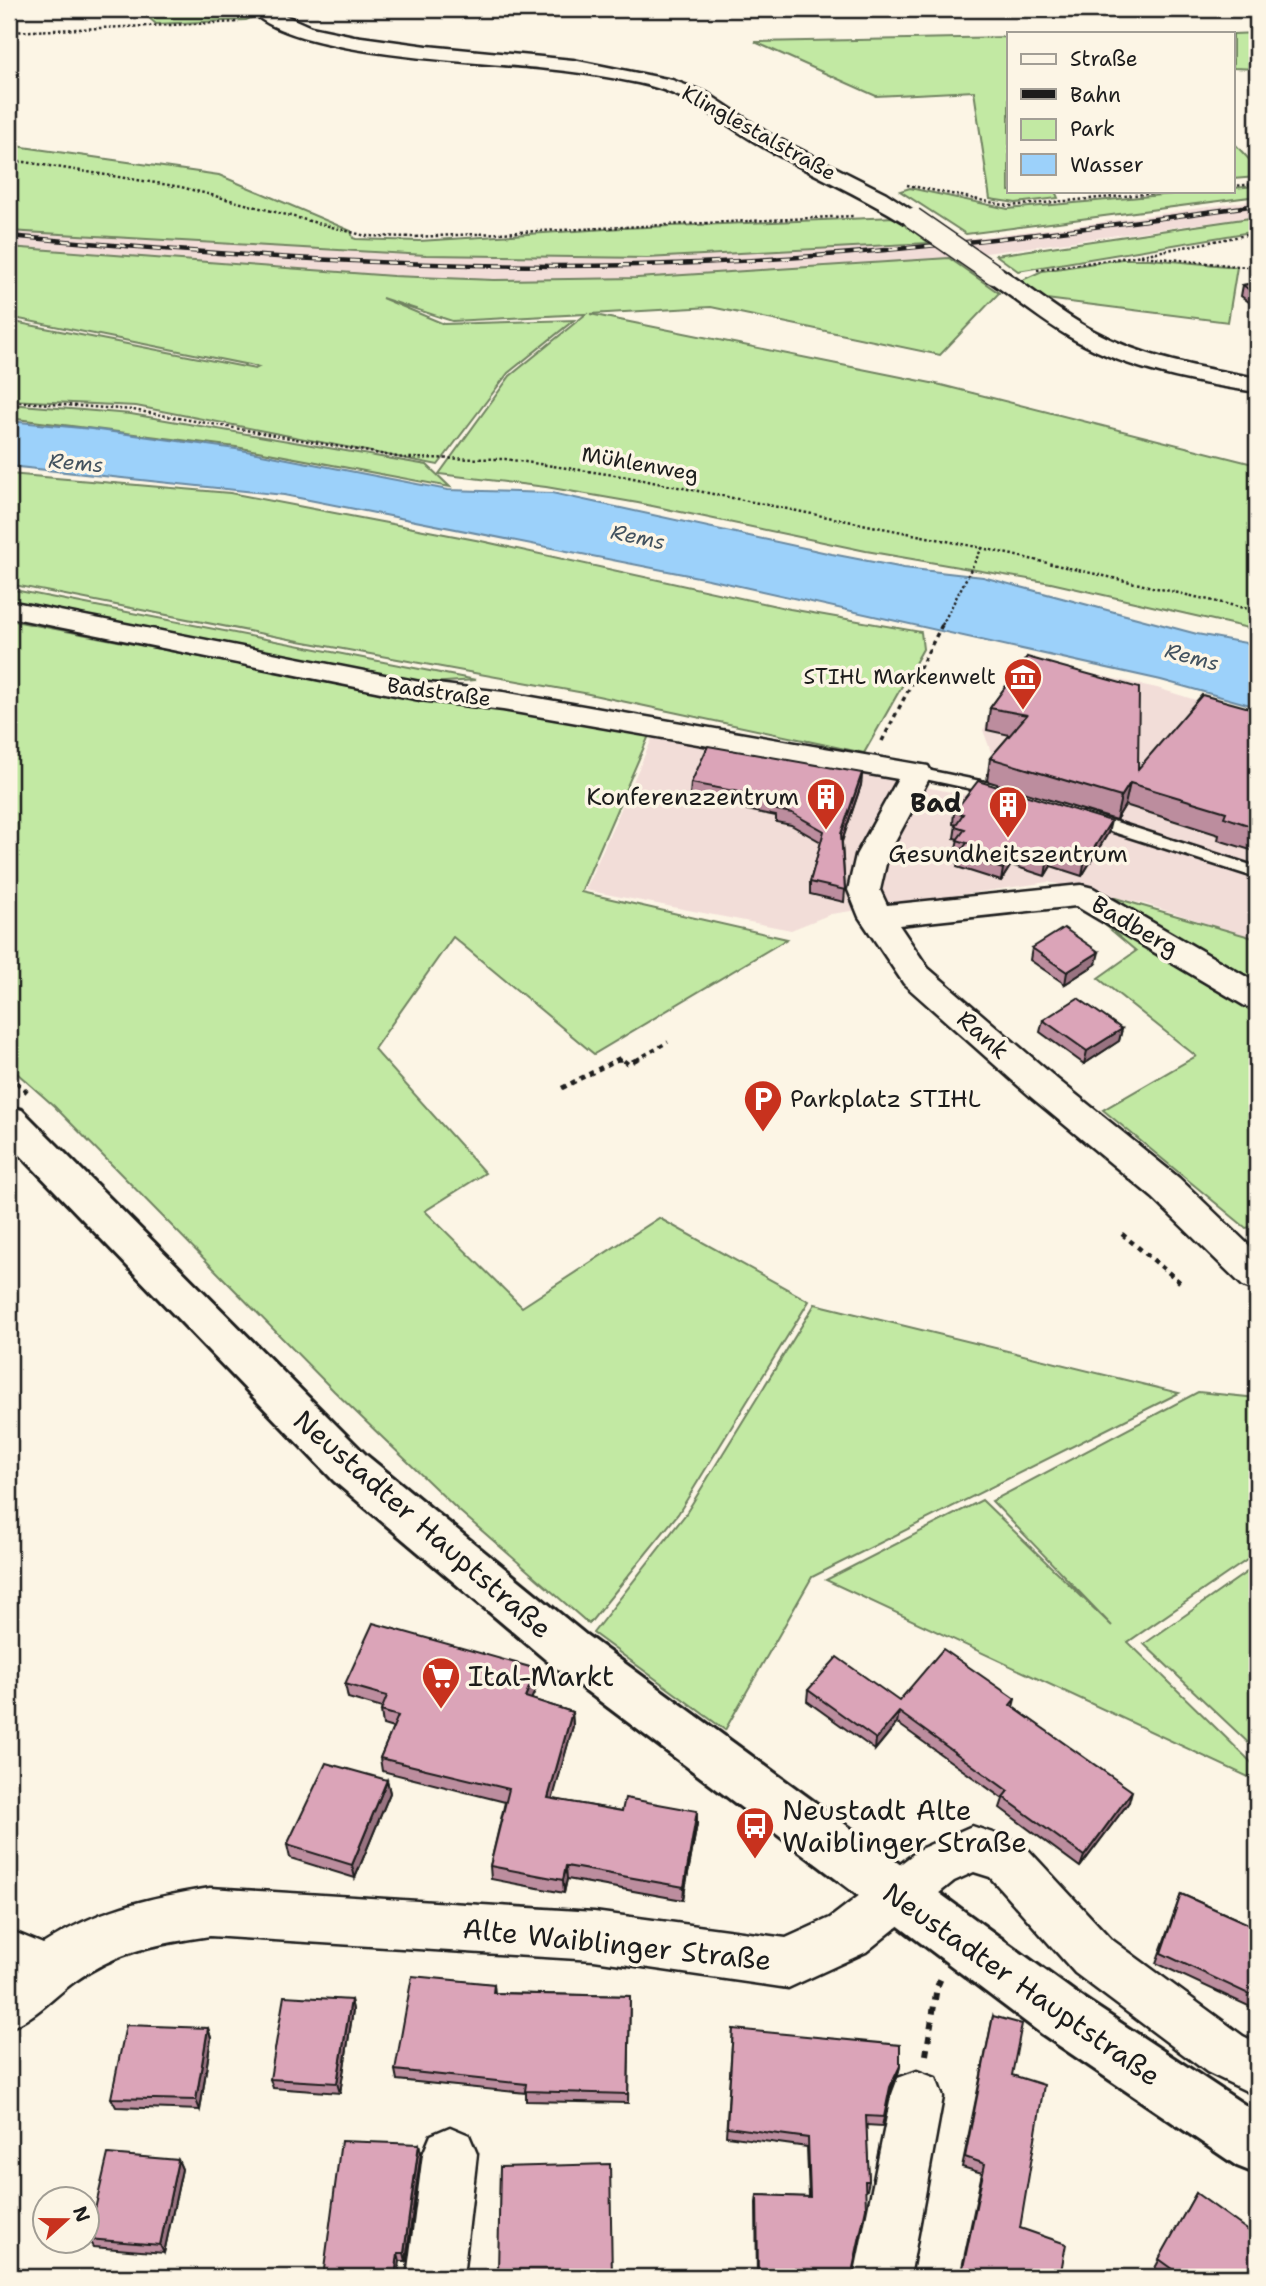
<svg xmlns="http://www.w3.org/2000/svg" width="1266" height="2286" font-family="'Shantell Sans',sans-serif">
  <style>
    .built { fill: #f2ddd8 }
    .green { fill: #c2e9a3; stroke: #6f8260; stroke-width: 2 }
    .water { fill: #9cd1fa; stroke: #6989a1; stroke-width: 2 }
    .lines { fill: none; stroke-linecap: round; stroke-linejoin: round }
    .lane-casing { stroke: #1c1c1c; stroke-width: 5 }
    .street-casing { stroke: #1c1c1c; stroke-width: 5 }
    .secondary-casing { stroke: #1c1c1c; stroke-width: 6 }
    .path-far3 { stroke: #1c1c1c; stroke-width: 2.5; stroke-dasharray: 2.5 2.5; stroke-linecap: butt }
    .path-far2 { stroke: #1c1c1c; stroke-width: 3.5; stroke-dasharray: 4.5 4.5; stroke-linecap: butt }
    .path-far1 { stroke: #1c1c1c; stroke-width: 4.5; stroke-dasharray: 5 5; stroke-linecap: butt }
    .path { stroke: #1c1c1c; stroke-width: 6; stroke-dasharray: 7 7; stroke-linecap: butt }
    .lane { fill: #fcf5e5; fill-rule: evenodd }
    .street { fill: #fcf5e5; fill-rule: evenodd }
    .secondary { fill: #fcf5e5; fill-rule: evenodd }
    .rail-casing { stroke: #1c1c1c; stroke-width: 4.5 }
    .rail { stroke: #fcf5e5; stroke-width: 2.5; stroke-dasharray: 9; stroke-linecap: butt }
    .street-bridge-casing { stroke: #1c1c1c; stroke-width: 23; stroke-linecap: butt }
    .street-bridge { stroke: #fcf5e5; stroke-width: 20 }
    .wall { fill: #bc8d9e; stroke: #1c1c1c; stroke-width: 2 }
    .shaded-wall { fill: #997381; stroke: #1c1c1c; stroke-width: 2 }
    .building { fill: #dba4b8; stroke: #1c1c1c; stroke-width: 2 }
    .labels { text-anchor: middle; stroke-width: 7; stroke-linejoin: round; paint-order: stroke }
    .far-street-label { font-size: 21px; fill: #1c1c1c; stroke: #fcf5e5 }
    .far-water-label { font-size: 21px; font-style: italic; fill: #42525f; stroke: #fcf5e5 }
    .far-poi-label { font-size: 21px; fill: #1c1c1c; stroke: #fcf5e5; text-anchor: end }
    .poi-label { font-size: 24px; fill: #1c1c1c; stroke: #fcf5e5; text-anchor: end }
    .street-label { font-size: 24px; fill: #1c1c1c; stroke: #fcf5e5 }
    .neighbourhood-label { font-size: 26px; font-weight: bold; fill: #1c1c1c; stroke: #fcf5e5 }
    .near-street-label { font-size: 28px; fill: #1c1c1c; stroke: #fcf5e5 }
    .near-poi-label { font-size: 28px; fill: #1c1c1c; stroke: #fcf5e5; text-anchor: start }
  </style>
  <rect width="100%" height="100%" fill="#fcf5e5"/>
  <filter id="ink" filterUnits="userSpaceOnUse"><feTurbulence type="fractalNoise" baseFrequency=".0143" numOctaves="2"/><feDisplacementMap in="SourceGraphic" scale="14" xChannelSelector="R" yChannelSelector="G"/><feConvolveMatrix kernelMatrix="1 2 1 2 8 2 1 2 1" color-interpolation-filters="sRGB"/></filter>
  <g filter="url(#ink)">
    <g class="built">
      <polygon points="1257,200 1257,216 949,258 637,278 494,280 393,276 9,247 9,231 426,255 647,258 929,243 1088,224"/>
      <polygon points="1033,661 1157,688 1257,719 1257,939 1145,904 1048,882 831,914 791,930 585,890 655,732 995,801 1014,773 997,768 983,730"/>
    </g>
    <g class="green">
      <polygon points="139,9 250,9 258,15 246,20 156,24"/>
      <polygon points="1257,33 1257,69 1233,68 1233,34"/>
      <polygon points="1009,37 1009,191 1055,191 1058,198 1016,203 990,199 974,91 876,96 755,42"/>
      <polygon points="1233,142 1257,168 1257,177 1233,179"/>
      <polygon points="9,145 219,175 351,231 353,238 356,239 419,241 622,228 895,217 929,243 647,258 426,255 9,231"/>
      <polygon points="1257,186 1257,196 966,234 900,191 910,188 1008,209 1206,191 1233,191 1233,188"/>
      <polygon points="1257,217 1257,231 1018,271 996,255"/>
      <polygon points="9,247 393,276 494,280 637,278 949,258 999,293 940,355 711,307 590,314 941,385 1257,465 1257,630 1051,583 866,551 638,503 546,487 439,474 510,376 586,314 452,321 382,298 444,324 574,320 508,373 438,465 136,406 9,400 9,321 255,369 259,367 9,317"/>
      <polygon points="1122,259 1150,259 1237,267 1228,322 1046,299 1018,282 1042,271"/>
      <polygon points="9,404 131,414 427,465 450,487 236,447 9,418"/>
      <polygon points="9,474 230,493 481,541 790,609 921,632 923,649 864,753 584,693 299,641 9,584"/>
      <polygon points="9,589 476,680 430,683 9,601"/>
      <polygon points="9,620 419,699 502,698 651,731 581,892 787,939 594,1054 453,937 374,1049 485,1173 425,1211 522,1307 659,1218 809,1301 678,1514 589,1624 457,1509 334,1391 54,1106 9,1066"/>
      <polygon points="1091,891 1257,939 1257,1226 1246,1228 1103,1110 1196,1056 1098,978 1136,951 1079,903"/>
      <polygon points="815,1304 1179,1393 812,1577 725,1730 593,1633 685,1515"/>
      <polygon points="1198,1392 1257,1398 1257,1553 1128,1642 1257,1768 1257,1781 826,1580 982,1500 1112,1626 992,1501"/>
      <polygon points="1257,1565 1257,1751 1144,1644"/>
    </g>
    <polygon class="water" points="9,421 91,429 236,449 448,490 552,493 832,554 904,568 983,577 1197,634 1257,645 1257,707 1161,680 708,579 284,495 9,466"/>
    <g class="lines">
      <g class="lane-casing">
        <g id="lane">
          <polygon points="917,768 1000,785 1008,790 1000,795 911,776 909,773 911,770"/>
          <polygon points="1085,812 1257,867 1257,878 1079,821 1077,817"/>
        </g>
      </g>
      <g class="street-casing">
        <g id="street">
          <path d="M250,9H271L311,27L354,36L427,46L573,60L672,80L707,93L769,134L886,193L924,218L921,223H905C860,195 811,174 765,148C719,122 692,94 638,83C605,76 572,71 538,68C479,62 285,55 250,9Z"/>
          <path d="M994,267L1002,269C1032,289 1060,313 1092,330C1143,358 1200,368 1257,378V392C1196,383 1131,371 1075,340C1044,323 1016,299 986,279L983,274L986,269Z"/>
          <polygon points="9,601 420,682 503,692 928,766 932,773 888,855 880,890 887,905 1081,885 1093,888 1257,983 1257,1010 1245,1006 1076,906 899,925 928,968 1057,1079 1179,1178 1257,1253 1257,1291 1243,1286 1153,1198 1031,1097 904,984 859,917 848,890 856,855 898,779 503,710 420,700 9,617"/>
          <path d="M972,1826L1022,1843L1111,1939L1243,2036L1257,2043V2096L1207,2072L1075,1973L990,1877L974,1872L954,1881L866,1952L788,1988L594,1960L210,1936C157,1944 119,1950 74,1982C52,1998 34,2019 9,2028V1930L43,1944C97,1909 147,1898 210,1888L594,1912L786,1938L830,1918L920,1849Z"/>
          <polygon points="917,2071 936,2078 943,2097 910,2277 854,2277 891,2097 898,2078"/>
          <polygon points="450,2127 469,2135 477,2154 463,2277 407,2277 423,2154 431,2135"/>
        </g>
      </g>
      <g class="secondary-casing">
        <polygon id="secondary" points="9,1107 22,1110 366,1455 586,1635 1080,1996 1257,2113 1257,2174 1237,2166 1042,2034 552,1665 334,1481 9,1143"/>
      </g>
      <g class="path-far3">
        <polyline points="9,32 239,22"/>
        <polyline points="9,162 25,162 181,187 366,236 415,237 853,216"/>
        <polyline points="907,185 1009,206 1180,191"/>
        <polyline points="1233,186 1257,184"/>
        <polyline points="1141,256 1257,268"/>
        <polyline points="1037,270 1136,256 1257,233"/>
        <polyline points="9,401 133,410 403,458 505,459 628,477 982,548 1257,611"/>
        <polyline points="942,625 982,548"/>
      </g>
      <g class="path-far2">
        <polyline points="882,741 943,623"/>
        <polyline points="617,1060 622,1060"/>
        <polyline points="636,1060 668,1042"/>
      </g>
      <g class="path-far1">
        <polyline points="9,1075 27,1092"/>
        <polyline points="562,1088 620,1058 628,1064 639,1058"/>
        <polyline points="1122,1234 1181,1283"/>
      </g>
      <polyline class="path" points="926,2055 937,1987 941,1978"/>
      <use href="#lane" class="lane"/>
      <use href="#street" class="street"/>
      <use href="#secondary" class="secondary"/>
      <g class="rail-casing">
        <path id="rail" d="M9,236C218,255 427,270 637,265C845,260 1051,234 1257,205"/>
      </g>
      <use href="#rail" class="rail"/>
      <g class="street-bridge-casing">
        <polyline id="street-bridge" points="913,218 994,274"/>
      </g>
      <use href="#street-bridge" class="street-bridge"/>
    </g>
    <g class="wall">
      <polygon points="1257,283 1257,308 1241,296 1243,285"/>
      <polygon points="1027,657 1138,769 1257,710 1257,852 1218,840 1219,835 1125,805 1116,820 987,781 990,758 1010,735 987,730 990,708"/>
      <polygon points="862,773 861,785 842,842 845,890 844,902 810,894 810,882 821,842 791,825 776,822 776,816 747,810 748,806 690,795 691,783"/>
      <polygon points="954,812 1108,833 1082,876 1051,866 1045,876 1011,865 1001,881 957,867 959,853 955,852 958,839 954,838 956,825 953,824"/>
      <polygon points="1032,948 1096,964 1065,984 1030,960"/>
      <polygon points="1043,1020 1122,1029 1119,1041 1084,1064 1040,1032"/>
      <polygon points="537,1669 538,1684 531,1699 572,1712 573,1726 552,1799 697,1824 683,1900 567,1879 564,1893 491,1879 490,1866 505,1802 382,1771 380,1758 393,1728 383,1725 381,1711 382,1708 348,1698 345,1684"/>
      <polygon points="808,1690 899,1701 1015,1699 1013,1707 1129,1802 1080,1867 1000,1808 1003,1799 897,1723 875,1750 807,1701"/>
      <polygon points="387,1780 390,1793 355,1878 290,1858 287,1845"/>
      <polygon points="1181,1894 1257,1928 1257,2010 1156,1963"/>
      <polygon points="494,1984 495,1993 630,1996 628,2103 526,2101 526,2093 397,2080 395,2070"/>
      <polygon points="351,2000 353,2010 340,2093 273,2088 270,2079"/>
      <polygon points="993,2016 1012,2075 1020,2228 1060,2277 960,2277 982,2173 962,2167"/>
      <polygon points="208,2028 211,2038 200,2110 116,2107 111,2098"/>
      <polygon points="733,2029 900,2066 898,2075 889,2096 882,2126 866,2125 869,2181 867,2190 865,2190 853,2268 856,2272 868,2277 757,2277 756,2203 757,2195 809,2197 807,2147 726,2136"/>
      <polygon points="419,2144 421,2153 406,2261 400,2261 323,2277"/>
      <polygon points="178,2160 182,2169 164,2253 93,2247 88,2239"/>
      <polygon points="500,2167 612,2277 499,2277"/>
      <polygon points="1196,2193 1257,2277 1168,2277 1155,2268"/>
    </g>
    <g class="shaded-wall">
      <polygon points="862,773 861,785 840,846 841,834"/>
      <polygon points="1130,783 1125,805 1116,820 1121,797"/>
      <polygon points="1111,821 1108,833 1082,876 1084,864"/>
      <polygon points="1013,853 1011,865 1001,881 1003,869"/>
      <polygon points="1053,854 1051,866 1045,876 1047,864"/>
      <polygon points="1099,952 1096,964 1065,984 1067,972"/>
      <polygon points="1122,1029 1119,1041 1084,1064 1087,1051"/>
      <polygon points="537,1669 538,1684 526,1711 525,1697"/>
      <polygon points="572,1712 573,1726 549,1812 548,1798"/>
      <polygon points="899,1712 897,1723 875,1750 876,1739"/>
      <polygon points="387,1780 390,1793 355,1878 352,1865"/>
      <polygon points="1132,1791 1129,1802 1080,1867 1084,1856"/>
      <polygon points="697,1811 697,1824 683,1900 684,1887"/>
      <polygon points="566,1866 567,1879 564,1893 563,1880"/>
      <polygon points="351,2000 353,2010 340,2093 337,2083"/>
      <polygon points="208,2028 211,2038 200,2110 196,2100"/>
      <polygon points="900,2066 898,2075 888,2096 890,2087"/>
      <polygon points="419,2144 421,2153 406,2261 404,2253"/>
      <polygon points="178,2160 182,2169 164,2253 160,2245"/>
      <polygon points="398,2253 400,2261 398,2277 395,2277"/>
    </g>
    <g class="building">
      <polygon points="1257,283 1257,296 1243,285"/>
      <polygon points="1027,657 1139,688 1138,769 1202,695 1257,710 1257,828 1224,817 1226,812 1130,783 1121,797 990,758 1027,715 990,708"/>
      <polygon points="708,746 862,773 841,834 845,890 810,882 824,831 792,813 777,810 779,804 748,798 750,794 691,783"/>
      <polygon points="978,781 1111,821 1084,864 1053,854 1047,864 1013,853 1003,869 958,855 967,843 957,840 965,829 955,826 963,814 954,812"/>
      <polygon points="1064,928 1099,952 1067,972 1032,948"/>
      <polygon points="1078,998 1122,1029 1087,1051 1043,1020"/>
      <polygon points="373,1623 537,1669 525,1697 572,1712 548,1798 622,1811 625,1798 697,1811 684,1887 566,1866 563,1880 490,1866 509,1789 380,1758 398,1716 381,1711 387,1696 345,1684"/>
      <polygon points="943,1649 1015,1699 1010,1705 1132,1791 1084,1856 1003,1797 1008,1791 899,1712 876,1739 808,1690 837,1657 899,1701"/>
      <polygon points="326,1763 387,1780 352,1865 287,1845"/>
      <polygon points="1181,1894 1257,1928 1257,1998 1161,1953"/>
      <polygon points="412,1976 494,1984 493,1993 630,1996 628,2094 525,2091 526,2084 395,2070"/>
      <polygon points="284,1996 351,2000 337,2083 270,2079"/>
      <polygon points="993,2016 1022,2024 1012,2075 1044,2085 1020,2228 1066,2244 1060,2277 961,2277 985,2164 965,2157"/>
      <polygon points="126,2025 208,2028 196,2100 111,2098"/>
      <polygon points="733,2029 900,2045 900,2066 890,2087 884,2117 866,2116 869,2181 865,2181 866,2208 853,2268 856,2272 868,2272 868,2277 758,2277 757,2195 810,2197 808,2138 727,2127"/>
      <polygon points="341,2141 419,2144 404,2253 398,2253 395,2277 312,2277 312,2276 323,2277"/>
      <polygon points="108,2154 178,2160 160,2245 88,2239"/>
      <polygon points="610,2164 612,2277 571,2277 571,2271 498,2273 500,2167"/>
      <polygon points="1196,2193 1257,2237 1257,2277 1184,2277 1159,2259"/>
    </g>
  </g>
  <defs>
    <g id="museum-pin" transform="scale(2.0125)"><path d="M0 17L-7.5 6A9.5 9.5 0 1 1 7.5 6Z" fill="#c8321e" stroke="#fcf5e5"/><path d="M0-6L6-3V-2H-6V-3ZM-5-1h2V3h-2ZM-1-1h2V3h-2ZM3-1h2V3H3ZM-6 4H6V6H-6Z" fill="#fff"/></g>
    <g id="building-pin" transform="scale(2.0125)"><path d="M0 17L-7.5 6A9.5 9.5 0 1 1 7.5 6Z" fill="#c8321e" stroke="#fcf5e5"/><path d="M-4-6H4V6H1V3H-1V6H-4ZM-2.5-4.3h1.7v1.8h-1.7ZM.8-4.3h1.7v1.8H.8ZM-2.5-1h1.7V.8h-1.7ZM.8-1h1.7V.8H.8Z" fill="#fff"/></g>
    <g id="parking-pin" transform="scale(2.0125)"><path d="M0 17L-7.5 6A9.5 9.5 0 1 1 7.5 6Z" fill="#c8321e" stroke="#fcf5e5"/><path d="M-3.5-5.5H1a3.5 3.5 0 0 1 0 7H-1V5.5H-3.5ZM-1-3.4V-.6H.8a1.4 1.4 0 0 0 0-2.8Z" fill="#fff"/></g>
    <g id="supermarket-pin" transform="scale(2.0125)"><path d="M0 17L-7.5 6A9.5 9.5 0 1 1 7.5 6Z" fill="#c8321e" stroke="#fcf5e5"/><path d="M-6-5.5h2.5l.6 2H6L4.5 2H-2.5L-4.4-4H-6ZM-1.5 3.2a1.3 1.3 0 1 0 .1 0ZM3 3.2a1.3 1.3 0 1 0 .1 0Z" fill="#fff"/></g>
    <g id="bus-pin" transform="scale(2.0125)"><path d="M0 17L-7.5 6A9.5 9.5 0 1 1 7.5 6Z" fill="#c8321e" stroke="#fcf5e5"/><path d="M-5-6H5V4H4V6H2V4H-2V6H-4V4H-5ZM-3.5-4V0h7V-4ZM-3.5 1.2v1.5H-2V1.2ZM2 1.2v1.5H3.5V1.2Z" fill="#fff"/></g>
  </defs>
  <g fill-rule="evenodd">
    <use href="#museum-pin" x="1023" y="677"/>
    <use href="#building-pin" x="826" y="797"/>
    <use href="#building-pin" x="1008" y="805"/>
    <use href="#parking-pin" x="763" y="1099"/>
    <use href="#supermarket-pin" x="441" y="1676"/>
    <use href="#bus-pin" x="755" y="1826"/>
  </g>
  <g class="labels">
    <g class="far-street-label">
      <text transform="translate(759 133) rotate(29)" y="7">Klinglestalstraße</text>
      <text transform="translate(640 464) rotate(10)" y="7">Mühlenweg</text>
      <text transform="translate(439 692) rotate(8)" y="7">Badstraße</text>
    </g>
    <g class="far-water-label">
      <text transform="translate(76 463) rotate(5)" y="7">Rems</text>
      <text transform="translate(638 537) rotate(12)" y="7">Rems</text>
      <text transform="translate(1192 657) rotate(15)" y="7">Rems</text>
    </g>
    <g class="far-poi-label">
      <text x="996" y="684">STIHL Markenwelt</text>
    </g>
    <g class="poi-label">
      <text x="799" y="805">Konferenzzentrum</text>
      <text x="1008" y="862" text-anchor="middle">Gesundheitszentrum</text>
      <text x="790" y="1107" text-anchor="start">Parkplatz STIHL</text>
    </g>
    <g class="street-label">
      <text transform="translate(1135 926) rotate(30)" y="8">Badberg</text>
      <text transform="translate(983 1035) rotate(41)" y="8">Rank</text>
    </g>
    <g class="neighbourhood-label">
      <text x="936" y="812">Bad</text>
    </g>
    <g class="near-street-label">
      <text transform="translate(423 1524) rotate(41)" y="10">Neustadter Hauptstraße</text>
      <text transform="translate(617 1944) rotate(6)" y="10">Alte Waiblinger Straße</text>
      <text transform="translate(1022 1984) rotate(35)" y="10">Neustadter Hauptstraße</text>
    </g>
    <g class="near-poi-label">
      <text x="468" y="1686">Ital-Markt</text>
      <text x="782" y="1820">Neustadt Alte<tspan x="782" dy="32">Waiblinger Straße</tspan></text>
    </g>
  </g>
  <rect width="1266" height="2286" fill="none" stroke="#fcf5e5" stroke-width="35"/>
  <rect x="18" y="18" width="1231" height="2251" fill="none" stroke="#1c1c1c" stroke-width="2.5" filter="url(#ink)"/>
  <rect x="1007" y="32" width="228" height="161" fill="#fcf5e5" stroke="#a29e95" stroke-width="2"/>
  <rect x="1021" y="54" width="35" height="10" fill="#fcf5e5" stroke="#a29e95" stroke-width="2"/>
  <text x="1070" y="66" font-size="21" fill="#1c1c1c">Straße</text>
  <rect x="1021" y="89" width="35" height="10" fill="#1c1c1c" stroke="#a29e95" stroke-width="2"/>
  <text x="1070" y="102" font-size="21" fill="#1c1c1c">Bahn</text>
  <rect x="1021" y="119" width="35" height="21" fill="#c2e9a3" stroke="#a29e95" stroke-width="2"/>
  <text x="1070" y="136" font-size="21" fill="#1c1c1c">Park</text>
  <rect x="1021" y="154" width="35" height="21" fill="#9cd1fa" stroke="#a29e95" stroke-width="2"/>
  <text x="1070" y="172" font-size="21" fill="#1c1c1c">Wasser</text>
  <g transform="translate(66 2220) rotate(69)"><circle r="33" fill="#fcf5e5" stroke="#a29e95" stroke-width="2"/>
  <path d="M0-5L12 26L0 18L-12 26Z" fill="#c8321e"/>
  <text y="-10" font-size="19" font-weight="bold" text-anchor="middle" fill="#1c1c1c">N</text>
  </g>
</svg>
